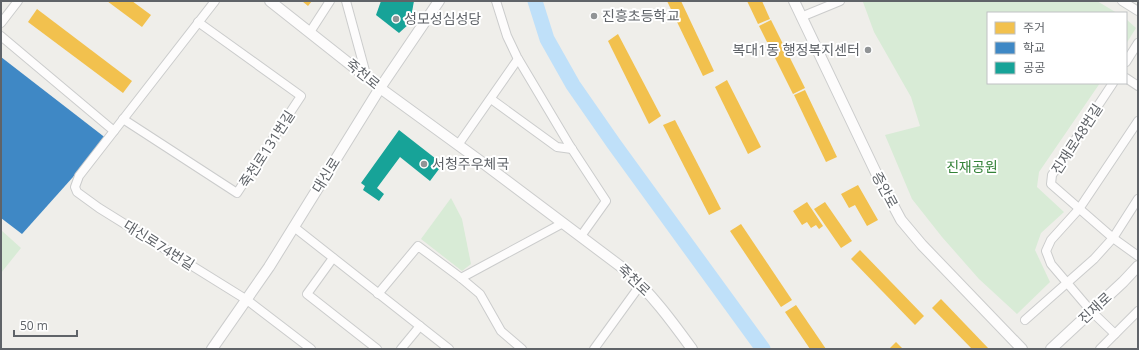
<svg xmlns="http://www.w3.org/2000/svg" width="1139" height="350" font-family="'Open Sans','Noto Sans KR',sans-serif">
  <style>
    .green { fill: #d8ebd6 }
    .homes { fill: #f2c14e }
    .schools { fill: #3f88c5 }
    .public { fill: #17a398 }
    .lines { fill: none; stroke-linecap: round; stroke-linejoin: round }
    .river { stroke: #bfe0f9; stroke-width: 15 }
    .minor-casing { stroke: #cbcccc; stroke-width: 10 }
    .tertiary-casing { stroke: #cbcccc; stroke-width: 12 }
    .minor { stroke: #fdfcfc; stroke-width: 8 }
    .tertiary { stroke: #fdfcfc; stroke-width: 10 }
    .poi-dot { fill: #919496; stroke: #fff; stroke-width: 1.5 }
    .labels { text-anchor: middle; stroke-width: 4; stroke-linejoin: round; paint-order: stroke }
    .poi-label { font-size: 14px; fill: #5f6368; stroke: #fff; text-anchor: start }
    .street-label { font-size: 14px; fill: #5f6368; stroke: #fff }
    .park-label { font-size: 14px; fill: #348238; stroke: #fff }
  </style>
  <rect width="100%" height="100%" fill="#efeeea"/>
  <g class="green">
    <polygon points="867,1 970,1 972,2 979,1 1097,1 1117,13 988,13 988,83 1100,83 1039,172 1037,187 1064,212 1041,233 1035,250 1050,282 1017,314 979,279 942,237 912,199 885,135 920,126 911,97 874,32 863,2"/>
    <polygon points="1126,19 1136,28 1126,44"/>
    <polygon points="451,198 462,219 471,264 462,271 421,239"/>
    <polygon points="1,230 21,248 1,273"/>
  </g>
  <g class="homes">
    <polygon points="107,1 132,1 151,15 142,27"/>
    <polygon points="302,1 312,1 308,6"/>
    <polygon points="667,1 681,1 714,71 703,76"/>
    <polygon points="747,1 762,1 770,19 758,24"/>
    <polygon points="37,9 132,81 123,93 28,22"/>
    <polygon points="771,20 805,88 793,94 759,26"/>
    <polygon points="618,34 661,116 649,124 608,41"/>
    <polygon points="727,80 761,147 748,154 715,87"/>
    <polygon points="805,90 837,157 826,162 794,95"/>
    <polygon points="675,120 721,209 709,215 663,125"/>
    <polygon points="858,185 878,220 867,226 855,205 849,208 841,194"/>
    <polygon points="807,202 823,226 819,229 816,225 811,228 807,222 802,225 793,211"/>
    <polygon points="825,202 852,241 841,248 814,209"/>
    <polygon points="741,224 792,300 781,307 730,231"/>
    <polygon points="860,250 924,316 915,325 851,259"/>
    <polygon points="941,299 989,349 972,349 932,308"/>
    <polygon points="796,305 826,349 810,349 785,312"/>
    <polygon points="896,342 903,349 889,349"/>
  </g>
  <polygon class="schools" points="1,57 107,139 22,234 1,218"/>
  <g class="public">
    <polygon points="381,1 414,1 410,23 399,33 376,15"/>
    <polygon points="399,130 440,162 437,166 439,169 430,181 400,157 377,188 384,194 379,201 363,190 365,186 361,183"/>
  </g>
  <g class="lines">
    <polyline class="river" points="535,1 547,39 573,85 614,144 763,349"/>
    <g class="minor-casing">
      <g id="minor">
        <polyline points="215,1 79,176 75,187 77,192 99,208 247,300 311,349"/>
        <polyline points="346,1 367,78"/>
        <polyline points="496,1 507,36 517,57 570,146 606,201 581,236"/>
        <polyline points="1122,1 1138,11"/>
        <polyline points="801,17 840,1"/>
        <polyline points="1,23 18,1"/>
        <polyline points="310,32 330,1"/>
        <polyline points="1,36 114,131"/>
        <polyline points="1126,62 1138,43"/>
        <polyline points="1126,78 1138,86"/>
        <polyline points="1113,83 1052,175 1051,184 1113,238 1138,256"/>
        <polyline points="491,99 557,147 572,149"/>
        <polyline points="123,119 237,193 301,96 198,22"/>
        <polyline points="458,145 518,59"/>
        <polyline points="294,227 449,349"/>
        <polyline points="333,258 307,294 377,349"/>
        <polyline points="461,278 563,223"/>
        <polyline points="378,294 418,246 461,278 480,294 501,331 522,349"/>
        <polyline points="1025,320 1094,259 1113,238 1138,199"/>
        <polyline points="1115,334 1091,311 1051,264 1046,251 1051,240 1079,209 1138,121"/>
        <polyline points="401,349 420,326"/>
        <polyline points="594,349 641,284"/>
        <polyline points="1100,349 1138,311"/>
      </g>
    </g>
    <g class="tertiary-casing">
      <g id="tertiary">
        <path d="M270,1L380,88L483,163L624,269C651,293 671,320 692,349"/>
        <polyline points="794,1 878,177 901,220 922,245 1022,349"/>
        <polyline points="212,349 269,267 380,88 439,1"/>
        <polyline points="1051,349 1123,282 1138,266"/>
      </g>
    </g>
    <use href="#minor" class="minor"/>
    <use href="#tertiary" class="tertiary"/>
  </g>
  <g class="poi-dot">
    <circle cx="594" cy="16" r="4"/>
    <circle cx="396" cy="19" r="4"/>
    <circle cx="868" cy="50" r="4"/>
    <circle cx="424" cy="164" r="4"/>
  </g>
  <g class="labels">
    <g class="poi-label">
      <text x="602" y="21">진흥초등학교</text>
      <text x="404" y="24">성모성심성당</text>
      <text x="860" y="55" text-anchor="end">복대1동 행정복지센터</text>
      <text x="432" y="169">서청주우체국</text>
    </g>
    <g class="street-label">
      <text transform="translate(363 74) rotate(39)" y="5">죽천로</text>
      <text transform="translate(1077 139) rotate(-57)" y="5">진재로48번길</text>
      <text transform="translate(267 149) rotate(-57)" y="5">죽천로131번길</text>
      <text transform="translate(326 175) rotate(-58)" y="5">대신로</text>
      <text transform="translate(885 190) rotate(62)" y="5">증안로</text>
      <text transform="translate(159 245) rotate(32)" y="5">대신로74번길</text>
      <text transform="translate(634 280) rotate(43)" y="5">죽천로</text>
      <text transform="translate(1095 308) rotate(-43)" y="5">진재로</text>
    </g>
    <g class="park-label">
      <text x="972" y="172">진재공원</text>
    </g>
  </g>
  <rect width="1139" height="350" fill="none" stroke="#5f6368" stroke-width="4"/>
  <rect x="987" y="12" width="140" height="72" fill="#ffffff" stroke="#bfc1c3"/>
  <rect x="995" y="22" width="20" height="12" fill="#f2c14e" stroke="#bfc1c3"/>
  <text x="1023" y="32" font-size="12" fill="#5f6368">주거</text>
  <rect x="995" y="42" width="20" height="12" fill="#3f88c5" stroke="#bfc1c3"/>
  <text x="1023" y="52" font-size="12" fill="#5f6368">학교</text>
  <rect x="995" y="62" width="20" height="12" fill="#17a398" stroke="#bfc1c3"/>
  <text x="1023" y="72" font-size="12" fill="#5f6368">공공</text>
  <path d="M14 330v6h63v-6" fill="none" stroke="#5f6368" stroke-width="2"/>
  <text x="20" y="330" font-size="12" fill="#5f6368" stroke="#ffffff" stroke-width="3" paint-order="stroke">50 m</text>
</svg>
